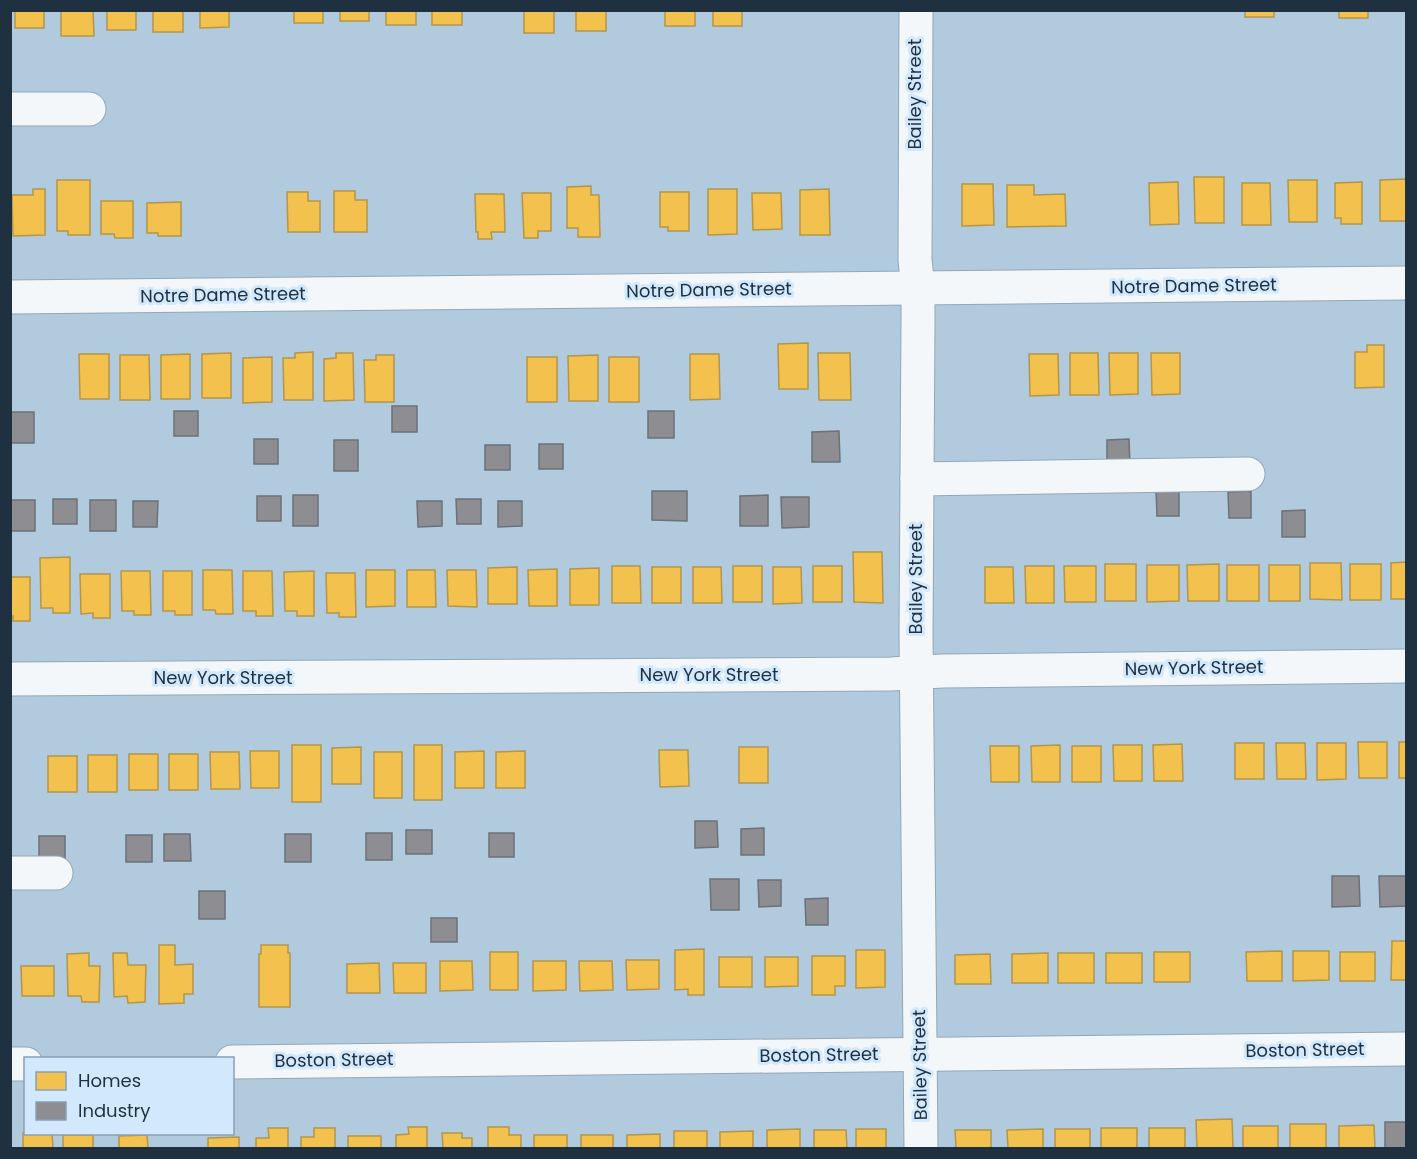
<svg xmlns="http://www.w3.org/2000/svg" width="1417" height="1159" font-family="Poppins,sans-serif">
  <style>
    .homes { fill: #f2c14e; stroke: #b3964a; stroke-width: 1.5 }
    .industry { fill: #8d8d92; stroke: #6c717a; stroke-width: 1.5 }
    .lines { fill: none; stroke-linecap: round; stroke-linejoin: round }
    .minor-casing { stroke: #93a7b7; stroke-width: 35 }
    .minor { stroke: #f3f7fa; stroke-width: 33 }
    .labels { text-anchor: middle; stroke-width: 6; stroke-linejoin: round; paint-order: stroke }
    .street-label { font-size: 18px; fill: #1f3141; stroke: #d2e9fd }
  </style>
  <rect width="100%" height="100%" fill="#b1cade"/>
  <g class="homes">
    <rect x="15" y="10" width="29" height="18"/>
    <polygon points="61,10 93,10 94,36 61,36"/>
    <rect x="107" y="10" width="29" height="20"/>
    <rect x="153" y="10" width="30" height="22"/>
    <polygon points="200,10 229,10 229,27 200,28"/>
    <rect x="294" y="10" width="29" height="13"/>
    <rect x="340" y="10" width="29" height="11"/>
    <rect x="386" y="10" width="30" height="15"/>
    <rect x="432" y="10" width="30" height="15"/>
    <rect x="524" y="10" width="30" height="23"/>
    <rect x="576" y="10" width="30" height="21"/>
    <rect x="665" y="10" width="30" height="16"/>
    <rect x="713" y="10" width="29" height="16"/>
    <rect x="1245" y="10" width="29" height="7"/>
    <rect x="1339" y="10" width="29" height="8"/>
    <polygon points="1194,177 1224,177 1224,223 1195,223"/>
    <polygon points="1406,179 1406,221 1380,221 1380,180"/>
    <polygon points="57,180 90,180 90,235 68,235 68,231 57,231"/>
    <polygon points="1288,180 1317,180 1317,222 1289,222"/>
    <polygon points="1178,182 1179,224 1150,225 1149,183"/>
    <polygon points="1362,182 1362,224 1341,224 1341,218 1335,218 1335,183"/>
    <polygon points="1242,183 1270,183 1271,225 1242,225"/>
    <polygon points="962,184 993,184 994,225 962,226"/>
    <polygon points="1007,185 1034,185 1034,195 1065,194 1066,226 1007,227"/>
    <polygon points="591,186 591,195 599,195 600,237 578,237 578,228 567,228 567,187"/>
    <polygon points="33,189 45,189 45,235 13,236 12,195 33,195"/>
    <polygon points="708,189 737,189 737,234 708,235"/>
    <polygon points="829,189 830,235 800,235 800,190"/>
    <polygon points="334,191 355,191 355,200 367,200 367,232 334,232"/>
    <polygon points="287,192 308,192 308,201 320,201 320,232 288,232"/>
    <polygon points="660,192 689,192 689,231 668,231 668,227 660,227"/>
    <polygon points="522,193 551,193 551,231 538,231 538,238 524,238"/>
    <polygon points="752,193 781,193 782,229 753,230"/>
    <polygon points="475,194 504,194 505,232 491,232 492,239 478,239 478,232 476,232"/>
    <polygon points="101,201 133,201 133,238 115,238 114,234 101,234"/>
    <polygon points="181,202 181,236 158,236 158,233 147,233 147,203"/>
    <polygon points="808,343 808,389 779,389 778,344"/>
    <polygon points="1367,345 1384,345 1384,387 1355,388 1355,352 1367,352"/>
    <polygon points="313,352 313,400 284,400 283,358 295,358 295,353"/>
    <polygon points="231,353 231,398 202,398 202,354"/>
    <polygon points="336,353 353,353 354,400 324,401 324,359 336,358"/>
    <polygon points="818,353 850,353 851,400 819,400"/>
    <polygon points="1070,353 1098,353 1099,395 1070,395"/>
    <polygon points="1109,353 1138,353 1138,394 1110,395"/>
    <polygon points="1151,353 1180,353 1180,394 1152,395"/>
    <polygon points="79,354 109,354 109,399 80,399"/>
    <polygon points="190,354 190,399 161,399 161,355"/>
    <polygon points="690,354 719,354 720,399 690,400"/>
    <polygon points="1029,354 1058,354 1059,395 1030,396"/>
    <polygon points="120,355 149,355 150,400 120,400"/>
    <polygon points="376,355 394,355 394,402 365,402 364,360 376,360"/>
    <polygon points="598,355 598,401 569,401 568,356"/>
    <polygon points="272,357 272,402 243,403 243,358"/>
    <rect x="527" y="357" width="30" height="45"/>
    <rect x="609" y="357" width="30" height="45"/>
    <polygon points="853,552 882,552 883,603 854,602"/>
    <polygon points="70,557 70,613 53,613 53,608 41,608 40,558"/>
    <polygon points="1406,562 1406,599 1391,599 1391,563"/>
    <polygon points="1310,563 1341,563 1342,600 1310,599"/>
    <rect x="1105" y="564" width="31" height="37"/>
    <polygon points="1219,564 1219,601 1188,601 1187,565"/>
    <rect x="1350" y="564" width="31" height="36"/>
    <polygon points="1147,565 1179,565 1179,601 1147,602"/>
    <rect x="1227" y="565" width="32" height="36"/>
    <rect x="1269" y="565" width="31" height="36"/>
    <polygon points="612,566 640,566 641,603 612,603"/>
    <rect x="733" y="566" width="29" height="36"/>
    <rect x="813" y="566" width="29" height="36"/>
    <polygon points="1025,566 1054,566 1054,603 1026,603"/>
    <polygon points="1064,566 1096,566 1096,602 1065,602"/>
    <polygon points="517,567 517,604 488,604 488,568"/>
    <rect x="652" y="567" width="29" height="36"/>
    <polygon points="693,567 721,567 722,603 693,603"/>
    <polygon points="773,567 801,567 802,603 773,604"/>
    <polygon points="985,567 1013,567 1014,603 985,603"/>
    <polygon points="599,568 599,605 570,605 570,569"/>
    <polygon points="557,569 557,606 529,606 528,570"/>
    <polygon points="203,570 232,570 233,614 216,614 215,610 203,610"/>
    <polygon points="366,570 395,570 395,606 366,607"/>
    <polygon points="407,570 435,570 436,607 407,607"/>
    <polygon points="447,570 476,570 477,607 448,606"/>
    <polygon points="121,571 150,571 151,615 134,615 134,611 122,611"/>
    <polygon points="163,571 192,571 192,615 175,615 175,611 163,611"/>
    <polygon points="243,571 272,571 273,616 256,616 256,611 243,611"/>
    <polygon points="314,571 314,616 297,616 297,611 285,611 284,572"/>
    <polygon points="326,573 355,573 356,617 339,617 339,613 327,613"/>
    <polygon points="80,574 110,574 110,618 93,618 93,613 81,614"/>
    <polygon points="10,577 30,577 30,621 13,621 13,616 10,616"/>
    <polygon points="1358,742 1387,742 1387,778 1359,778"/>
    <rect x="1399" y="742" width="7" height="36"/>
    <rect x="1235" y="743" width="29" height="36"/>
    <polygon points="1276,743 1305,743 1306,779 1277,779"/>
    <polygon points="1317,743 1346,743 1346,779 1317,780"/>
    <polygon points="1182,744 1183,781 1154,781 1153,745"/>
    <rect x="292" y="745" width="29" height="57"/>
    <rect x="414" y="745" width="28" height="55"/>
    <polygon points="1060,745 1060,782 1032,782 1031,746"/>
    <polygon points="1113,745 1142,745 1142,781 1114,781"/>
    <polygon points="990,746 1019,746 1019,782 991,782"/>
    <rect x="1072" y="746" width="29" height="36"/>
    <polygon points="361,747 361,784 332,784 332,748"/>
    <rect x="739" y="747" width="29" height="36"/>
    <polygon points="659,750 688,750 689,786 660,787"/>
    <polygon points="250,751 279,751 279,788 251,788"/>
    <polygon points="484,751 484,788 455,788 455,752"/>
    <polygon points="525,751 525,788 496,788 496,752"/>
    <polygon points="210,752 239,752 240,789 211,789"/>
    <rect x="374" y="752" width="28" height="46"/>
    <rect x="129" y="754" width="29" height="36"/>
    <rect x="169" y="754" width="29" height="36"/>
    <rect x="88" y="755" width="29" height="37"/>
    <rect x="48" y="756" width="29" height="36"/>
    <polygon points="1392,941 1406,941 1406,980 1391,980"/>
    <polygon points="159,945 175,945 175,965 193,964 193,994 184,994 184,1003 159,1004"/>
    <polygon points="261,945 288,945 288,953 290,953 290,1007 259,1007 259,954 261,954"/>
    <polygon points="704,949 704,995 688,995 688,989 675,990 675,950"/>
    <polygon points="856,950 885,950 885,987 856,988"/>
    <polygon points="1282,951 1282,981 1247,981 1246,952"/>
    <polygon points="1293,951 1329,951 1329,980 1293,981"/>
    <rect x="490" y="952" width="28" height="38"/>
    <rect x="1154" y="952" width="36" height="30"/>
    <rect x="1340" y="952" width="35" height="29"/>
    <polygon points="89,953 89,966 100,966 99,1002 82,1002 81,996 68,996 67,954"/>
    <polygon points="113,953 127,953 128,965 146,965 145,1002 128,1003 127,996 114,997"/>
    <polygon points="1048,953 1048,983 1012,983 1012,954"/>
    <rect x="1058" y="953" width="36" height="30"/>
    <rect x="1106" y="953" width="36" height="30"/>
    <polygon points="990,954 991,984 955,984 955,955"/>
    <polygon points="812,956 845,956 845,986 835,986 835,995 812,995"/>
    <rect x="719" y="957" width="33" height="30"/>
    <polygon points="765,957 798,957 798,986 765,987"/>
    <polygon points="626,960 659,960 659,989 627,990"/>
    <polygon points="440,961 472,961 473,990 440,991"/>
    <polygon points="533,961 566,961 566,990 533,991"/>
    <polygon points="579,961 612,961 613,990 580,991"/>
    <polygon points="379,963 380,993 347,993 347,964"/>
    <polygon points="393,963 426,963 426,993 394,993"/>
    <polygon points="21,966 54,966 54,996 22,996"/>
    <polygon points="1232,1119 1233,1148 1197,1148 1196,1120"/>
    <rect x="1290" y="1124" width="36" height="24"/>
    <polygon points="1374,1125 1375,1148 1339,1148 1339,1126"/>
    <rect x="1243" y="1126" width="35" height="22"/>
    <polygon points="408,1127 427,1127 427,1148 396,1148 396,1135 409,1134"/>
    <polygon points="488,1127 509,1127 509,1135 521,1135 521,1148 488,1148"/>
    <polygon points="268,1128 288,1128 288,1148 256,1148 256,1138 269,1138"/>
    <polygon points="314,1128 335,1128 335,1148 301,1148 301,1137 314,1137"/>
    <rect x="1101" y="1128" width="36" height="20"/>
    <rect x="1149" y="1128" width="36" height="20"/>
    <polygon points="800,1129 800,1148 767,1148 767,1130"/>
    <rect x="856" y="1129" width="30" height="19"/>
    <polygon points="1043,1129 1043,1148 1008,1148 1007,1130"/>
    <rect x="1055" y="1129" width="35" height="19"/>
    <polygon points="814,1130 846,1130 847,1148 814,1148"/>
    <polygon points="955,1130 991,1130 991,1148 956,1148"/>
    <rect x="674" y="1131" width="33" height="17"/>
    <polygon points="753,1131 753,1148 720,1148 720,1132"/>
    <polygon points="23,1133 52,1134 53,1148 23,1148"/>
    <polygon points="442,1133 462,1133 462,1138 472,1138 472,1148 443,1148"/>
    <polygon points="660,1134 660,1148 627,1148 627,1135"/>
    <rect x="63" y="1135" width="30" height="13"/>
    <polygon points="147,1135 148,1148 119,1148 119,1136"/>
    <rect x="534" y="1135" width="33" height="13"/>
    <rect x="581" y="1135" width="32" height="13"/>
    <rect x="348" y="1136" width="33" height="12"/>
    <polygon points="239,1137 239,1148 208,1148 208,1138"/>
  </g>
  <g class="industry">
    <rect x="392" y="406" width="25" height="26"/>
    <rect x="174" y="411" width="24" height="25"/>
    <rect x="648" y="411" width="26" height="27"/>
    <rect x="10" y="412" width="24" height="31"/>
    <polygon points="839,431 840,462 812,462 812,432"/>
    <rect x="254" y="439" width="24" height="25"/>
    <polygon points="1129,439 1130,466 1107,466 1107,440"/>
    <rect x="334" y="440" width="24" height="31"/>
    <rect x="539" y="444" width="24" height="25"/>
    <rect x="485" y="445" width="25" height="25"/>
    <polygon points="1179,489 1179,516 1157,516 1156,490"/>
    <polygon points="652,491 687,491 687,521 652,520"/>
    <polygon points="1251,491 1251,518 1229,518 1228,492"/>
    <rect x="293" y="495" width="25" height="31"/>
    <polygon points="768,495 768,526 740,526 740,496"/>
    <rect x="257" y="496" width="24" height="25"/>
    <polygon points="781,497 809,497 809,527 782,528"/>
    <rect x="53" y="499" width="24" height="25"/>
    <polygon points="456,499 481,499 481,524 457,524"/>
    <rect x="10" y="500" width="25" height="31"/>
    <rect x="90" y="500" width="26" height="31"/>
    <polygon points="133,501 158,501 157,527 133,527"/>
    <polygon points="417,501 442,501 442,526 418,527"/>
    <polygon points="498,501 522,501 522,526 498,527"/>
    <polygon points="1305,510 1305,537 1282,537 1282,511"/>
    <polygon points="695,821 717,821 718,847 695,848"/>
    <polygon points="764,828 764,855 741,855 741,829"/>
    <rect x="406" y="830" width="26" height="24"/>
    <rect x="366" y="833" width="26" height="27"/>
    <rect x="489" y="833" width="25" height="24"/>
    <polygon points="164,834 190,834 191,861 164,861"/>
    <rect x="285" y="834" width="26" height="28"/>
    <rect x="126" y="835" width="26" height="27"/>
    <rect x="39" y="836" width="26" height="27"/>
    <polygon points="1332,876 1359,876 1360,906 1332,907"/>
    <polygon points="1379,876 1406,876 1406,906 1380,907"/>
    <polygon points="710,879 739,879 739,910 711,910"/>
    <polygon points="758,880 781,880 781,906 759,907"/>
    <rect x="199" y="891" width="26" height="28"/>
    <polygon points="828,898 828,925 806,925 805,899"/>
    <rect x="431" y="918" width="26" height="24"/>
    <rect x="1385" y="1122" width="21" height="26"/>
  </g>
  <g class="lines">
    <g class="minor-casing">
      <g id="minor">
        <polyline points="916,10 915,260 918,288 918,321 916,633 921,1148"/>
        <polyline points="10,109 89,109"/>
        <polyline points="10,297 1406,283"/>
        <polyline points="917,479 1248,474"/>
        <polyline points="10,679 891,674 942,671 1406,666"/>
        <polyline points="10,873 56,873"/>
        <polyline points="232,1062 1406,1049"/>
        <polyline points="10,1064 26,1064"/>
      </g>
    </g>
    <use href="#minor" class="minor"/>
  </g>
  <g class="labels">
    <g class="street-label">
      <text transform="translate(915 94) rotate(-90)" y="6">Bailey Street</text>
      <text transform="translate(1194 286) rotate(-1)" y="6">Notre Dame Street</text>
      <text transform="translate(709 290) rotate(-1)" y="6">Notre Dame Street</text>
      <text transform="translate(223 295) rotate(-1)" y="6">Notre Dame Street</text>
      <text transform="translate(916 579) rotate(-90)" y="6">Bailey Street</text>
      <text transform="translate(1194 668) rotate(-1)" y="6">New York Street</text>
      <text x="709" y="681">New York Street</text>
      <text x="223" y="684">New York Street</text>
      <text transform="translate(1305 1050) rotate(-1)" y="6">Boston Street</text>
      <text transform="translate(819 1055) rotate(-1)" y="6">Boston Street</text>
      <text transform="translate(334 1060) rotate(-1)" y="6">Boston Street</text>
      <text transform="translate(920 1065) rotate(-91)" y="6">Bailey Street</text>
    </g>
  </g>
  <rect width="1417" height="1159" fill="none" stroke="#1f3141" stroke-width="24"/>
  <rect x="24" y="1057" width="210" height="78" fill="#d2e9fd" stroke="#8a9fb2" stroke-width="1.5"/>
  <rect x="36" y="1072" width="30" height="18" fill="#f2c14e" stroke="#8a9fb2" stroke-width="1.5"/>
  <text x="78" y="1087" font-size="18" fill="#1f3141">Homes</text>
  <rect x="36" y="1102" width="30" height="18" fill="#8d8d92" stroke="#8a9fb2" stroke-width="1.5"/>
  <text x="78" y="1117" font-size="18" fill="#1f3141">Industry</text>
</svg>
